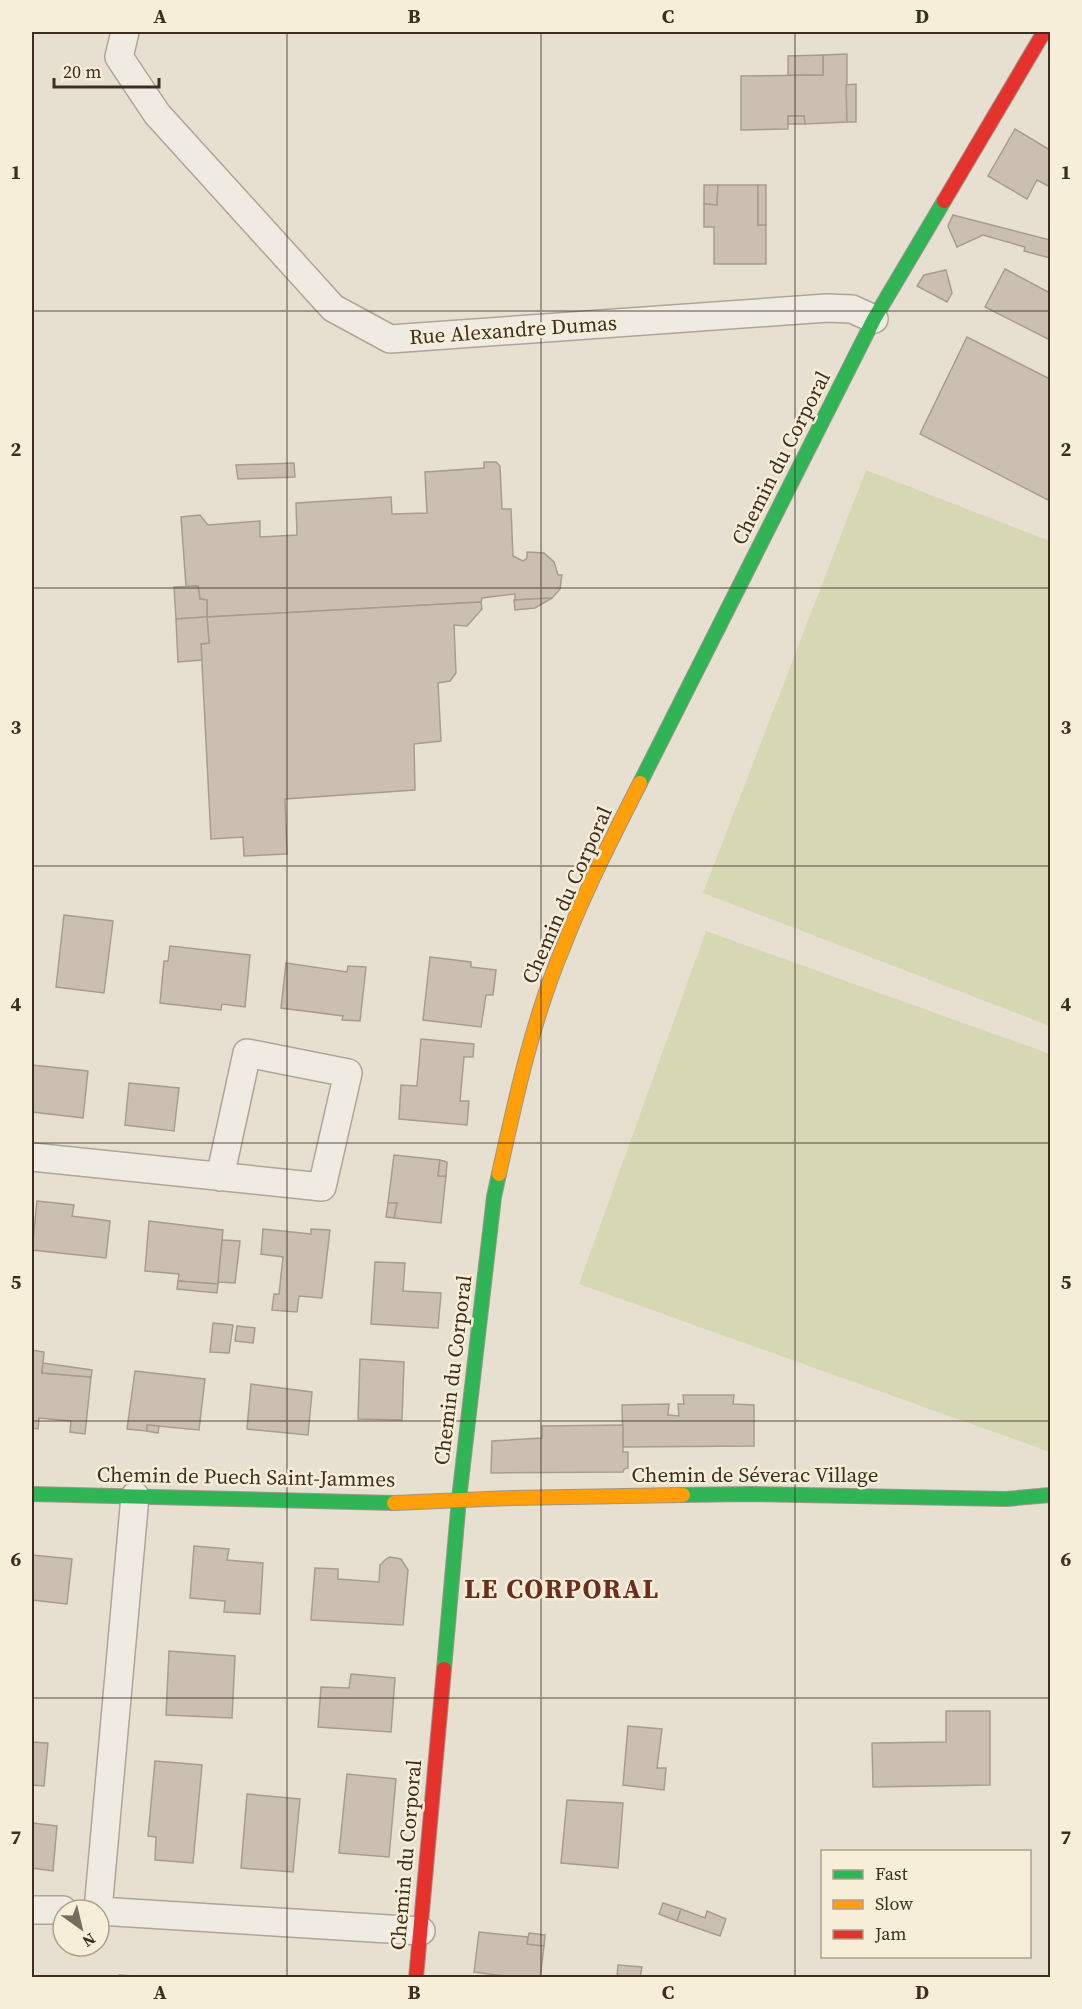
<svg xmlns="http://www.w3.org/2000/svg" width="1082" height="2009" font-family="'Source Serif 4',serif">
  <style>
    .green { fill: #d6d7b3 }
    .building { fill: #cbbfb2; stroke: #a89c90; stroke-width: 1.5 }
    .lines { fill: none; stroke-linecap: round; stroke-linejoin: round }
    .street-casing { stroke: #ada599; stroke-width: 30 }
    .fast-casing { stroke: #9c958a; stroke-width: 16 }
    .slow-casing { stroke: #9c958a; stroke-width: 16 }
    .jam-casing { stroke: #9c958a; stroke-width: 16 }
    .street { stroke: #efebe3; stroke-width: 27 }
    .fast { stroke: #30b455; stroke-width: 14 }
    .slow { stroke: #ff9f0a; stroke-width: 14 }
    .jam { stroke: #e5322d; stroke-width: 14 }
    .grid { fill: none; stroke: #3d2e20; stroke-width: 1.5; stroke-opacity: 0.55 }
    .labels { text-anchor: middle; stroke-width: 5; stroke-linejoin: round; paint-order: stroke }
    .street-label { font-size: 21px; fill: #3d2e20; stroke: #f7eed8 }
    .district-label { font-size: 27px; font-weight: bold; letter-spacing: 1.5px; fill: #6b2e1e; stroke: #f7eed8 }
    .neatline { fill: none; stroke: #3d2e20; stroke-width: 2 }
    .grid-label { font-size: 20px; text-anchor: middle; font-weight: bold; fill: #3d2e20 }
  </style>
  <rect width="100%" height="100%" fill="#e7e0d1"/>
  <g class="green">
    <polygon points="866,470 1050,541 1050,1026 703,893"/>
    <polygon points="706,931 1050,1054 1050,1452 579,1284"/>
  </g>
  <g class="building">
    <polygon points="847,54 847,122 805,124 804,116 788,116 788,129 741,130 741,76 823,75 823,55"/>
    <polygon points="823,55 823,75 788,75 788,56"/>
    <polygon points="856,84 856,122 847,122 846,85"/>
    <polygon points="788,116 804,116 805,124 788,124"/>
    <polygon points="1015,129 1050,150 1050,187 1037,180 1027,199 988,176"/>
    <polygon points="704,185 718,185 717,205 704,204"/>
    <polygon points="718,185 758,185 758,225 766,225 766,264 714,264 714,227 704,227 704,204 717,205"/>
    <rect x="758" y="185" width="8" height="40"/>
    <polygon points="953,215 1050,240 1050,258 1024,251 1025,247 983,235 957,247 948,226"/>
    <polygon points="1005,269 1050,293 1050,340 985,307"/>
    <polygon points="946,270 952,293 947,302 917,286 924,275"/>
    <polygon points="967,337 1050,379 1050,501 920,434"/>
    <polygon points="484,462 496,462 500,466 502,509 511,509 513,556 523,561 527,558 527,552 544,553 554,562 558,575 562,575 560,589 552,598 515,600 515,594 482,598 481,602 207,617 207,600 200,599 198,586 186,586 181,517 200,515 208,525 260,521 260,537 297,535 296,503 391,497 392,514 427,513 425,472 484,468"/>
    <polygon points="294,463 295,477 238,479 236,465"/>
    <polygon points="198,586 200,599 207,600 207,617 176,619 174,587"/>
    <polygon points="552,598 535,608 515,610 514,600"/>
    <polygon points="481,602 482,609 467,626 454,625 456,673 450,681 438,683 441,741 414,744 415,790 285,799 287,854 244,856 243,837 211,839 201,644 209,643 207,617"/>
    <polygon points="205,617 207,617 209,643 201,644 202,660 178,662 176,619"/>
    <polygon points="64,915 113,921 104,993 56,987"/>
    <polygon points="170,946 250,955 245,1007 222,1004 221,1010 160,1003 164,961 168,961"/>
    <polygon points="430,957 471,962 471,967 496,970 493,995 486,995 481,1027 423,1020"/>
    <polygon points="286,963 347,972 348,966 366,967 360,1021 342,1020 343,1016 281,1008"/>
    <polygon points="421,1039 474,1044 473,1057 464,1057 460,1101 469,1101 467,1125 399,1119 401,1085 417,1086"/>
    <polygon points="32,1065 88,1071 83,1118 32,1112"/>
    <polygon points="129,1083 179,1088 174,1131 125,1125"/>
    <polygon points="394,1155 440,1160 438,1176 446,1176 441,1223 394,1218 397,1203 388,1203"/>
    <polygon points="440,1160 447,1162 446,1176 438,1176"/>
    <polygon points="37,1201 74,1205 72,1216 110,1221 106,1258 32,1250"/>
    <polygon points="388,1203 397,1203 394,1218 386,1217"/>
    <polygon points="149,1221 223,1230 218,1284 178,1281 179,1274 145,1271"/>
    <polygon points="263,1229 311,1234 311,1229 330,1230 322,1298 299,1296 297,1312 272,1310 274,1294 279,1294 283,1257 261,1254"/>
    <polygon points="222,1240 240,1241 235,1283 218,1282"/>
    <polygon points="375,1262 405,1263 403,1291 441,1293 438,1328 371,1324"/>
    <polygon points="178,1281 218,1284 217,1293 177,1289"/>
    <polygon points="213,1323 233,1325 229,1353 210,1352"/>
    <polygon points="237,1326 255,1328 253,1343 235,1341"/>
    <polygon points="32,1350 44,1352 42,1373 91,1377 85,1434 70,1432 71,1421 39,1418 38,1429 32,1428"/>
    <polygon points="360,1359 404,1362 402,1420 358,1419"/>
    <polygon points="43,1363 92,1370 91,1377 42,1373"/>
    <polygon points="135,1371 205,1379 199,1430 147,1425 147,1431 127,1429"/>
    <polygon points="251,1384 312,1392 308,1435 247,1429"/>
    <polygon points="683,1395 734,1395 733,1404 754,1405 754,1446 623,1447 622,1405 669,1404 668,1415 679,1416 678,1404 684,1404"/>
    <polygon points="147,1425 159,1426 158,1433 147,1431"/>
    <polygon points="623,1425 623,1452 628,1452 628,1468 624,1469 623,1472 491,1473 492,1441 542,1438 542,1426"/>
    <polygon points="194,1546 229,1549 227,1560 263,1563 260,1614 224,1612 225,1601 190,1598"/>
    <polygon points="32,1555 72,1559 67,1604 32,1600"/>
    <polygon points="390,1557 401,1559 408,1570 403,1625 311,1620 315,1568 338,1569 338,1579 379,1582 380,1565 386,1559"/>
    <polygon points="169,1651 235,1656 232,1718 166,1715"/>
    <polygon points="351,1674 395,1678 391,1732 318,1727 321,1687 349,1688"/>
    <polygon points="946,1711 990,1711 990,1785 873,1787 872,1743 946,1742"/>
    <polygon points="628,1726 662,1729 657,1768 666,1768 664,1790 623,1785"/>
    <polygon points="32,1742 48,1743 44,1786 32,1785"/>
    <polygon points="155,1761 202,1765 193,1863 155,1860 156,1837 148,1836"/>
    <polygon points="347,1774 396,1779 389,1857 339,1853"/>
    <polygon points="247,1794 300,1799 293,1872 241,1868"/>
    <polygon points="567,1800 623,1803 618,1868 561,1863"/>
    <polygon points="32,1823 57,1826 53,1871 32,1868"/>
    <polygon points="663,1903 681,1909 677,1921 659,1914"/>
    <polygon points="681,1909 705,1918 707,1911 726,1919 720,1936 677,1921"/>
    <polygon points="479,1932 528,1937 527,1944 544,1946 540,1978 519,1978 474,1972"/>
    <polygon points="529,1933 545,1935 544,1946 527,1944"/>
    <polygon points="618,1965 642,1967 640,1978 617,1978"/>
    <polygon points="119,1975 162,1978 119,1978"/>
  </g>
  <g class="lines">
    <g class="street-casing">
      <g id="street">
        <polyline points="125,32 119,57 157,114 333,308 390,339 827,308 852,309 874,319"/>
        <polyline points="32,1157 322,1187 348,1073 247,1053 220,1177"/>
        <polyline points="32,1910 63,1910"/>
        <polyline points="98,1910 135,1496"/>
        <polyline points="99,1911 421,1931"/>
      </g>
    </g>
    <g class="fast-casing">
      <g id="fast">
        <polyline points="640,783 874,319 944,201"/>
        <polyline points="32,1494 394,1503"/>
        <polyline points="683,1495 750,1494 1006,1499 1050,1495"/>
        <polyline points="444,1669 459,1499 494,1197 499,1174"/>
      </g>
    </g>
    <g class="slow-casing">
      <g id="slow">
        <path d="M499,1174C516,1097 533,1018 564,945C586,889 613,836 640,783"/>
        <polyline points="394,1503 512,1498 683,1495"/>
      </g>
    </g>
    <g class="jam-casing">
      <g id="jam">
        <polyline points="944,201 1044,32"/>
        <polyline points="416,1978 444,1669"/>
      </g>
    </g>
    <use href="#street" class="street"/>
    <use href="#fast" class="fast"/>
    <use href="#slow" class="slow"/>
    <use href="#jam" class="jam"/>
  </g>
  <path class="grid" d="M287,32V1978M541,32V1978M795,32V1978M32,311H1050M32,588H1050M32,866H1050M32,1143H1050M32,1421H1050M32,1698H1050"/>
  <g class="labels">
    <g class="street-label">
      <text transform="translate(513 330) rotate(-4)" y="7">Rue Alexandre Dumas</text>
      <text transform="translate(781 458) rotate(-63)" y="7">Chemin du Corporal</text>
      <text transform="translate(567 895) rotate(-66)" y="7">Chemin du Corporal</text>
      <text transform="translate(453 1370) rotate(-83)" y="7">Chemin du Corporal</text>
      <text x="755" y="1482">Chemin de Séverac Village</text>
      <text transform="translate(246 1477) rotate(1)" y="7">Chemin de Puech Saint-Jammes</text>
      <text transform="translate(406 1855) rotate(-85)" y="7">Chemin du Corporal</text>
    </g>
    <g class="district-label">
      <text x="562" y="1598">LE CORPORAL</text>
    </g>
  </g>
  <rect width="1082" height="2009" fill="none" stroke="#f7eed8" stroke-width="66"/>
  <rect x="821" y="1850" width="210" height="108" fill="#f7eed8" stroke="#ada18e" stroke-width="1.5"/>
  <rect x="833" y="1870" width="30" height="9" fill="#30b455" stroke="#ada18e" stroke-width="1.5"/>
  <text x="875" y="1880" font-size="18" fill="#3d2e20">Fast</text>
  <rect x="833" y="1900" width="30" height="9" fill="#ff9f0a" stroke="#ada18e" stroke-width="1.5"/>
  <text x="875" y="1910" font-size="18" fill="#3d2e20">Slow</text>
  <rect x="833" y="1930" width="30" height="9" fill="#e5322d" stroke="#ada18e" stroke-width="1.5"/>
  <text x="875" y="1940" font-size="18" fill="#3d2e20">Jam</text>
  <g transform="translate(81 1928) rotate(146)"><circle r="28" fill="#f7eed8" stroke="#ada18e" stroke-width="1.5"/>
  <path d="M0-4.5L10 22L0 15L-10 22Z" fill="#786c5e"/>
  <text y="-9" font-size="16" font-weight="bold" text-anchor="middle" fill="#3d2e20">N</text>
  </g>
  <path d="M54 78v9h105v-9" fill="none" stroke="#3d2e20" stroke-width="3"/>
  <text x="63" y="78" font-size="18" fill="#3d2e20" stroke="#f7eed8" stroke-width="4.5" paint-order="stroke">20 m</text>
  <rect x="33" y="33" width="1016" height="1943" class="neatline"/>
  <g class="grid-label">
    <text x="160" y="23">A</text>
    <text x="414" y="23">B</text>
    <text x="668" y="23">C</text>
    <text x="922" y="23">D</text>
    <text x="16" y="179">1</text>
    <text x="1066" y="179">1</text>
    <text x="16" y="456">2</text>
    <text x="1066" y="456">2</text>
    <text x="16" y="734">3</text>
    <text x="1066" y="734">3</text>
    <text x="16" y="1011">4</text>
    <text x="1066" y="1011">4</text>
    <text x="16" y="1289">5</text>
    <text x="1066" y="1289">5</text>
    <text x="16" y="1566">6</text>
    <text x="1066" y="1566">6</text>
    <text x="16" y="1844">7</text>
    <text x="1066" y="1844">7</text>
    <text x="160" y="1999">A</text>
    <text x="414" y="1999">B</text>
    <text x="668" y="1999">C</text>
    <text x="922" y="1999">D</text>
  </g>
</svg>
